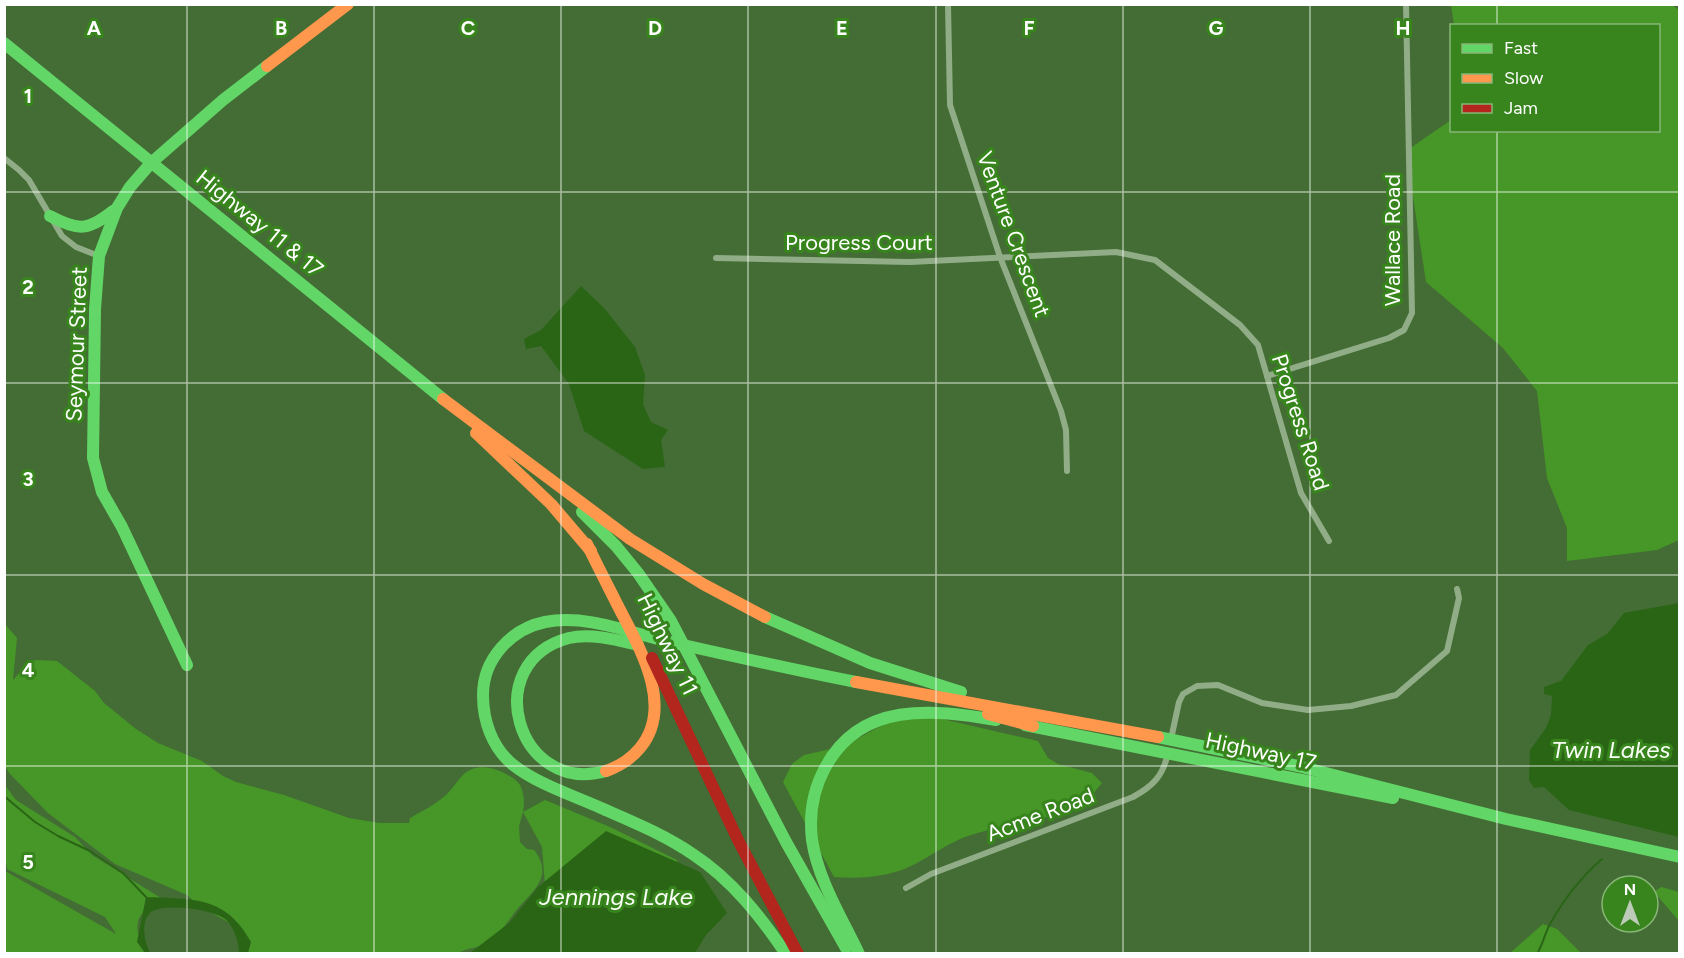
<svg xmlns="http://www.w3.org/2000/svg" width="1684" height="958" font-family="Figtree,sans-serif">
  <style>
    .green { fill: #469728 }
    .water { fill: #2a6516 }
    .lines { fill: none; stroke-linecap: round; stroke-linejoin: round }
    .stream { stroke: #2a6516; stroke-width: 2 }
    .street { stroke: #91ad87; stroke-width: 6 }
    .fast { stroke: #63d668; stroke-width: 12 }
    .slow { stroke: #ff974d; stroke-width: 12 }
    .jam { stroke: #b3261e; stroke-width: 12 }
    .grid { fill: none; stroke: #fff; stroke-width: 1.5; stroke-opacity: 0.55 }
    .labels { text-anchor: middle; stroke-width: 6; stroke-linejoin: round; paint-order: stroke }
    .street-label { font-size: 22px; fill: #fff; stroke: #37851c }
    .water-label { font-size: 24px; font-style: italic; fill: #f9fef7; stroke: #37851c }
    .grid-label { font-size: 20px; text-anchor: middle; font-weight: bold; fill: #fff; stroke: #37851c; stroke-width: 6; stroke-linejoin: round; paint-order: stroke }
  </style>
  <rect width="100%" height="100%" fill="#436d34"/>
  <g class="green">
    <polygon points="1671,4 1679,10 1679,540 1657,550 1567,561 1567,528 1547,478 1537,391 1503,348 1426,282 1406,151 1451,120 1452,130 1658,130 1658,26 1454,25 1451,5"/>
    <path d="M4,623L17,638L13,680L29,662L36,660L57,661L95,691L104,703L136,729L158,743L202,761L223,776L236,782L284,795L349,818L379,823H409L410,818C422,811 435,805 446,795C453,789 457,780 464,774C479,761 499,769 513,778C524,785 525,799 523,812L545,800L610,827L677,860L678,893L545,885L542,847L523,812L519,826L520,842L527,849L534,850C557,879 527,894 512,916C505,926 498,935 487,943C478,949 466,947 457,954L242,953L241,929L199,906L187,895L115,864L48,813L10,774L6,768L4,757Z"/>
    <path d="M908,711L1038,741L1048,758L1058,764L1092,773L1102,783C1096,790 1090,799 1082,803C1047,823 1005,823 968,836C950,842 932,855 915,864C891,877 862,879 834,877L783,782L792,764L804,755L844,746Z"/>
    <path d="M4,784L16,800L75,837L92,855L164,900C144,909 132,916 140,940C142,947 143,951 151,953H5V871L116,934L105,917L7,869L4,853Z"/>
    <polygon points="1661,887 1679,892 1679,921 1654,892"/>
    <polygon points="1543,924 1557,929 1581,953 1510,953"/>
  </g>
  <g class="water">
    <polygon points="581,286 605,309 635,347 645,375 643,404 651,422 668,430 661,440 665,467 643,469 584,431 569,384 541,346 526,349 524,339 541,330"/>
    <polygon points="1679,603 1679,837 1569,810 1544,787 1534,788 1529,780 1530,750 1546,728 1551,715 1552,696 1544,694 1544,687 1561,681 1588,645 1607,634 1624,613"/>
    <polygon points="606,831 700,872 727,913 706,935 695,953 470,953 509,923 538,887"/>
    <path d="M146,897C193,899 226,896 251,942L248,953H239C239,943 235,931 229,923C220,909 161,902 150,913C140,923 145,942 150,953H145L137,942Z"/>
  </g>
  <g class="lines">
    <g class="stream">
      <polyline points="4,796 35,822 58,836 90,851 123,873 146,897"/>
      <path d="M1537,954C1543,944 1545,933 1550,924C1564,899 1580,878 1602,859"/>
    </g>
    <g class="street">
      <polyline points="948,4 950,105 1000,257 1061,411 1066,430 1067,471"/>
      <polyline points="4,158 19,170 29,180 62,236 76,247 99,256"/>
      <polyline points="716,258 910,262 1116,252 1155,260 1240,325 1258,345 1301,493 1329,541"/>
      <polyline points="1267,376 1389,338 1404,330 1412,313 1406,4"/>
      <polyline points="1171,739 1179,702 1183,694 1197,686 1218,685 1262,703 1308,710 1351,706 1396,695 1447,651 1459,598 1457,589"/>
      <path d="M906,888L931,874L1133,797C1153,786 1163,776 1168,753"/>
    </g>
    <g class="fast">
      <polyline points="4,43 443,399"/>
      <path d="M50,216C78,231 88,231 113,211"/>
      <polyline points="582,512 616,546 638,573 671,621 786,842 846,948"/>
      <polyline points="765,617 870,663 961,692"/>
      <polyline points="187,665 122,527 102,492 93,458 95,309 99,256 117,208 130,187 151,163 223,100 267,66"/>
      <polyline points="1025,725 1393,798"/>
      <polyline points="1158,737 1298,766 1506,819 1680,857"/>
      <path d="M606,771C517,796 478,662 569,638C591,633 617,640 638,645"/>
      <path d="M786,954C761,917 732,880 694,855C665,835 633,822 601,808C572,795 537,784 512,764C492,747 483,721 483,695C483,659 511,629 545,622C587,614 630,633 670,642C732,656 794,670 856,682"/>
      <path d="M859,954C842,918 818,880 812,840C809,815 813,790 825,768C860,701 933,709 996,720"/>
    </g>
    <g class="slow">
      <polyline points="267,66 348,4"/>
      <polyline points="443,399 630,539 703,584 765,617"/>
      <polyline points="476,433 551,504 591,551"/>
      <path d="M587,544C597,565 608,586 618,606C639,647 675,706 640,748C631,759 620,766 606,771"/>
      <polyline points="856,682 1158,737"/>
      <polyline points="988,714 1033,726"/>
    </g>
    <polyline class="jam" points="652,658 738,840 798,954"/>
  </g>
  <path class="grid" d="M187,4V954M374,4V954M561,4V954M748,4V954M936,4V954M1123,4V954M1310,4V954M1497,4V26M1497,130V954M4,192H1680M4,383H1680M4,575H1680M4,766H1680"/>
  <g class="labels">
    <g class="street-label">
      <text transform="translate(260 223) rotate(39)" y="8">Highway 11 &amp; 17</text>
      <text transform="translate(1014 234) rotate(70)" y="8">Venture Crescent</text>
      <text transform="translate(1392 240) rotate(-90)" y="8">Wallace Road</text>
      <text x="859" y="250">Progress Court</text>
      <text transform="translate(76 344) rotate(-88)" y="8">Seymour Street</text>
      <text transform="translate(1301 422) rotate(72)" y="8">Progress Road</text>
      <text transform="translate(668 644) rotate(64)" y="8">Highway 11</text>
      <text transform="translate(1261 751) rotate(12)" y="8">Highway 17</text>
      <text transform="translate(1040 814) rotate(-21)" y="8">Acme Road</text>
    </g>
    <g class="water-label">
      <text x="1611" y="758">Twin Lakes</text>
      <text x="616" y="905">Jennings Lake</text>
    </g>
  </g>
  <g class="grid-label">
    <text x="94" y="35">A</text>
    <text x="281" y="35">B</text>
    <text x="468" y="35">C</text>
    <text x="655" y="35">D</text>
    <text x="842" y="35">E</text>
    <text x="1029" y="35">F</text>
    <text x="1216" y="35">G</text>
    <text x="1403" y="35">H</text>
    <text x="28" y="103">1</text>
    <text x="28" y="294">2</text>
    <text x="28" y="486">3</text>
    <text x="28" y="677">4</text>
    <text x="28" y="869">5</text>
  </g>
  <rect width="1684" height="958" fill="none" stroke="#ffffff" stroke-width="12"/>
  <rect x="1450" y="24" width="210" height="108" fill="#37851c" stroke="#87b677" stroke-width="1.5"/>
  <rect x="1462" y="44" width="30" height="9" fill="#63d668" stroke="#87b677" stroke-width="1.5"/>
  <text x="1504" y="54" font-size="18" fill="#ffffff">Fast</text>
  <rect x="1462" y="74" width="30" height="9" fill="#ff974d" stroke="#87b677" stroke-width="1.5"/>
  <text x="1504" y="84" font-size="18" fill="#ffffff">Slow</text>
  <rect x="1462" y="104" width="30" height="9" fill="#b3261e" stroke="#87b677" stroke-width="1.5"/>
  <text x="1504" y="114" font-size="18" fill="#ffffff">Jam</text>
  <g transform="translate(1630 904)"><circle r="28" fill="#37851c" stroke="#87b677" stroke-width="1.5"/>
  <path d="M0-4.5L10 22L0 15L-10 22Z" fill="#bdccb8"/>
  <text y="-9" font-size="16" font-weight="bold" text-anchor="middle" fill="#ffffff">N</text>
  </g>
</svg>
